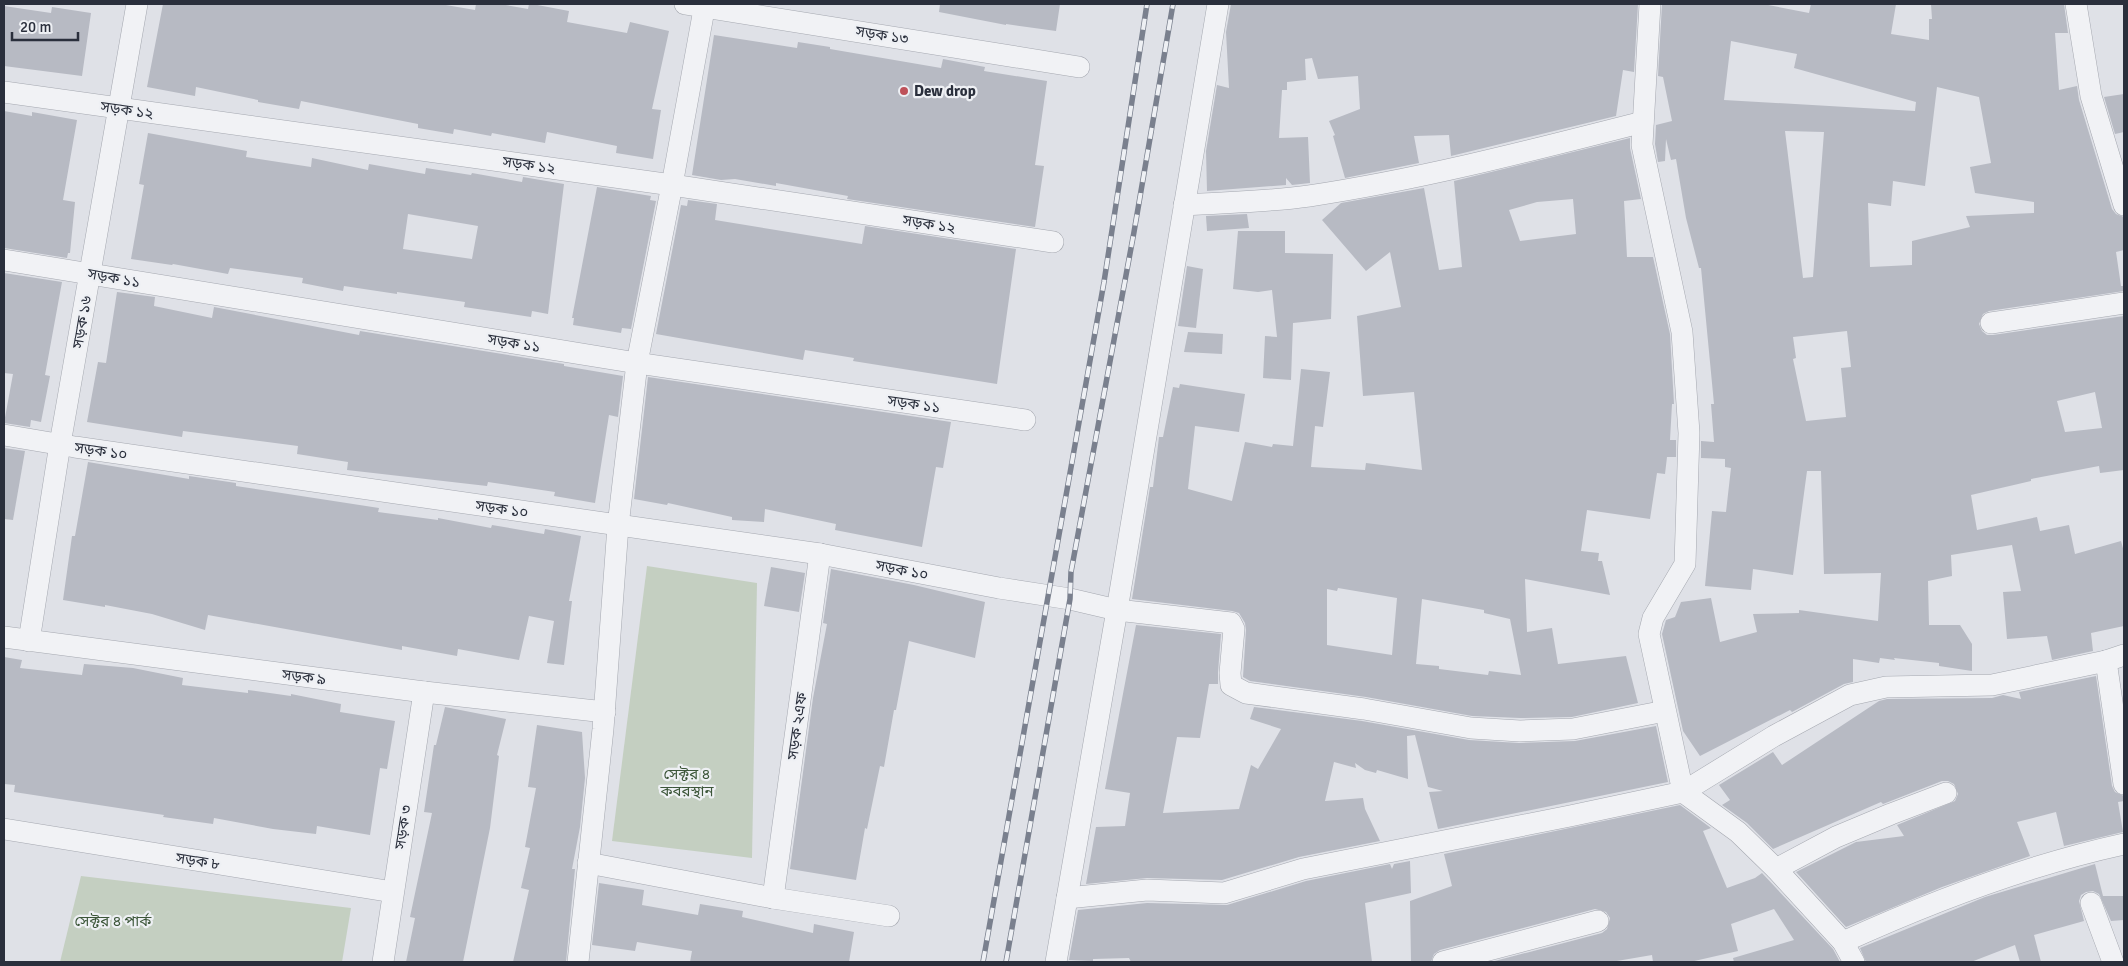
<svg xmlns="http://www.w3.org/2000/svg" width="2128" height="966" font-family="Signika,'Noto Sans Bengali',sans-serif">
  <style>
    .green { fill: #c4cfc1 }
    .building { fill: #b7bac3; fill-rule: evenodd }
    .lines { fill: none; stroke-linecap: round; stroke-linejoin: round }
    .minor-casing { stroke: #a5a8b0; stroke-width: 22 }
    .minor { stroke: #f1f2f5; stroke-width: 21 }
    .rail-casing { stroke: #7a808e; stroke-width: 5.5 }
    .rail { stroke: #eef0f4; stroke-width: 4; stroke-dasharray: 11; stroke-linecap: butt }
    .poi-dot { fill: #be5159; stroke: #eef0f4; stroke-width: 2 }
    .labels { text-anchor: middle; stroke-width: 4.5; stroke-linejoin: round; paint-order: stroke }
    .street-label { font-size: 15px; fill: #2a2f3c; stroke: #eef0f4 }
    .poi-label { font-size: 15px; font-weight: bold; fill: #2a2f3c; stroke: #eef0f4; text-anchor: start }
    .park-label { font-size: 15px; fill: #3c5639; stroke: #eef0f4 }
  </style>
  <rect width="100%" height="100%" fill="#dfe1e7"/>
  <g class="green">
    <polygon points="647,566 757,583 752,858 612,841"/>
    <polygon points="81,876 351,908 342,962 60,962"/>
  </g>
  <g class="building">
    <polygon points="163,4 440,4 475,10 476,4 500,4 528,9 529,4 532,4 569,11 567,22 627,33 630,22 669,31 652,109 661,110 653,159 616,153 617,146 547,132 545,143 492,133 491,136 454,129 453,134 418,128 418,124 301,101 299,109 258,102 258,100 196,87 195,96 147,87"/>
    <polygon points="940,4 1060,4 1056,31 1006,24 1006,25 939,12"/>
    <polygon points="1231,4 1638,4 1634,72 1623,70 1616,116 1451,156 1449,135 1414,136 1419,163 1345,178 1333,136 1335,135 1329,121 1360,109 1358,76 1318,79 1312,58 1305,59 1306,80 1287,82 1287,90 1282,90 1279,138 1308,137 1310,183 1292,185 1286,178 1286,185 1207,191 1206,151 1217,85 1229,88 1226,32"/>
    <path d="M1662,4H1763L1809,13L1811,4H1896L1891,34L1929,40V19H1932L1931,4H2064L2068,33H2055L2059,90L2077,86L2079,100L2112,209L2116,214L2124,217V250L2116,252L2121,286H2124V291L1989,311L1983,314L1979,324L1982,331L1987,335H1993L2124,316V470L2100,473L2099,466L2031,479V481L1971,495L1977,530L2037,517L2040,531L2069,525L2075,554L2121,541L2124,552V626L2091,633L2093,651L2052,660L2047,636L2007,639L2003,592L2021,591L2012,545L1951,555L1952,576L1928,581L1929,625H1960L1972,644V671L1939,666V663L1894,658L1895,660L1880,658L1879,663L1853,659V682L1844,684L1792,712L1790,710L1700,756L1683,731L1662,634L1666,620L1675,617L1681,602L1711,598L1720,642L1757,632L1753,614L1799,613V610L1878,621L1881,573L1824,574L1821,471H1807L1793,575L1753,569L1751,590L1705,586L1712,511L1726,512L1731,468L1725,467V459L1701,458V441L1714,442L1711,404H1714L1701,268H1699L1686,218L1676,159L1671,160L1666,139L1665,161L1658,162L1655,144L1656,125L1672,121L1663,77L1658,76ZM1731,41L1797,54L1794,68L1916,102L1915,111L1724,100ZM1937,87L1979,97L1991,163L1970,167L1975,193L2034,202V213L1966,216L1970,227L1912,241V265L1870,267L1868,203L1891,206L1893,181L1925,186ZM1785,131L1824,132L1813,277L1803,278ZM1847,331L1851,367L1841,368L1846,417L1806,421L1793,359L1796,358L1793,337ZM2095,392L2102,428L2065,432L2057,401Z"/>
    <polygon points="4,6 51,13 52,7 91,13 82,76 4,66"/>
    <polygon points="714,35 797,48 798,42 830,47 830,49 941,68 943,59 985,67 984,71 1047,81 1035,165 1044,166 1035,227 847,199 848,196 776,183 776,186 735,179 721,180 692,175"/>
    <polygon points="2124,94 2124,132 2115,134 2104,97"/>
    <polygon points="4,111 32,116 32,112 77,120 63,200 75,202 70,253 68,253 67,258 4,248"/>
    <path d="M148,133L247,151L246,157L311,167L312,158L368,170L369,164L425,174L426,168L471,175L472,173L522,182L523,177L564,184L548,314L532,311L531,317L464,307L465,302L397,292V294L344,286L343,291L302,283L303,278L230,268L228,274L173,264L172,265L131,259L144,185L139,184ZM408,214L478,226L472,259L403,249Z"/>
    <path d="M1630,138V148L1641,199L1624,201L1627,257H1653L1670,334L1674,404H1672L1670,440H1676V457H1667L1665,474L1657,473L1650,519L1587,510L1581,551L1599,553L1598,561H1602L1610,595L1525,579L1527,632L1552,628L1558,664L1626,656L1638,703L1572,717L1520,718L1472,716L1366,697L1250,681L1243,677L1246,630L1245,623L1239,613L1232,611L1132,599L1150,487H1153L1159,437H1163L1173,387L1179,388L1180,384L1245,394L1239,432L1195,426L1188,489L1232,501L1245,442L1272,447L1273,444L1293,446L1301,369L1330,372L1323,427L1315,426L1311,467L1365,470L1366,463L1422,470L1414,392L1363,396L1357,316L1401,307L1390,252L1366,271L1322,220L1341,203L1424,188L1439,270L1462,267L1454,181ZM1573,199L1576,234L1520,241L1509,210L1537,202ZM1338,588L1397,598L1392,655L1327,645V589L1337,591ZM1422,599L1484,610V613L1510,619L1521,675L1489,671L1488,675L1439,669V666L1416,664Z"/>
    <polygon points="597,187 651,196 650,200 656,201 631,329 622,328 621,333 573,325 574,318 572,318"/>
    <polygon points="688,200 717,204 715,220 862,244 865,226 1016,249 997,384 853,361 854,358 805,350 803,360 656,334 681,205 687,206"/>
    <polygon points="1247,214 1249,228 1207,231 1206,216"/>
    <polygon points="1238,231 1285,231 1285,253 1333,254 1331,319 1293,323 1291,380 1263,378 1265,336 1277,337 1272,290 1258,292 1233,289"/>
    <polygon points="1187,266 1203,269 1196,328 1178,326"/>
    <polygon points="4,273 62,282 45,375 50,376 41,422 31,420 30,427 4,423 13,374 4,373"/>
    <polygon points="117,292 155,297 154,306 212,318 214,307 359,335 360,331 564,364 564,366 623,376 618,417 609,415 595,503 554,496 555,492 488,482 487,486 347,470 348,462 297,454 298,446 183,431 182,437 87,422 98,362 106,363"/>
    <polygon points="1188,332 1223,334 1222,354 1184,352"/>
    <polygon points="648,377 951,422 943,468 936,467 922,547 835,530 836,524 765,509 764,522 732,520 732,517 668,503 667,505 634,499"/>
    <polygon points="4,448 25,451 13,520 4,519"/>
    <polygon points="88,462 189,479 189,476 236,483 236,486 379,508 378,512 438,520 438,518 491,528 492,525 544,534 545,529 581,536 569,601 572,601 564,665 547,663 554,621 529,616 519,660 458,649 457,656 402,646 402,650 208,615 205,630 152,614 105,605 105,607 63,600 72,536 75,536"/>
    <polygon points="771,567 805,573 799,612 764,606"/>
    <polygon points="831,569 914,585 985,602 975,658 909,641 896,710 894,710 884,767 880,766 867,829 865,828 856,880 790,869 813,698 827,624 823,623"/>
    <polygon points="1136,625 1221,634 1218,672 1218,684 1209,684 1200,738 1177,737 1163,813 1239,809 1251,765 1258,769 1281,729 1250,719 1254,707 1362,721 1469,740 1519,743 1575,741 1656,726 1668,782 1438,829 1429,792 1443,791 1428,787 1415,735 1407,736 1408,779 1377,770 1376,773 1365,770 1355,763 1356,768 1334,762 1325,801 1363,798 1365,809 1380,841 1299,857 1222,880 1147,878 1086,884 1096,827 1125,826 1130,793 1105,789"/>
    <polygon points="4,657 22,660 20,668 82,675 84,664 133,668 183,678 182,685 248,693 248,690 291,696 291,694 341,704 340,712 395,721 387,769 380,768 370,835 317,826 316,834 273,829 214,818 213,824 163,817 164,815 14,792 15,785 4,784"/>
    <polygon points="2096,676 2112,786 2115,792 2124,796 2124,801 2118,802 2123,832 2064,846 2056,812 2017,822 2030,856 1942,887 1846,927 1796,872 1856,842 1904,836 1897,825 1955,801 1958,794 1954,784 1948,781 1942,781 1883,804 1881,802 1773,849 1747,823 1722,805 1730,800 1719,785 1773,752 1782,765 1879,701 1887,699 1992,698 2003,695 2021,699 2019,692"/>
    <polygon points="445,707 506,719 497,755 499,756 490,828 463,962 406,962 415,918 410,917 432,813 424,812 434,745 436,745"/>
    <polygon points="537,725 582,732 585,778 580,827 572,869 575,869 566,962 513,962 529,890 521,888 530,848 525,847 536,788 528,787"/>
    <polygon points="1680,805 1711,828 1703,831 1727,888 1755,878 1762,873 1833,949 1840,962 1734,962 1733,958 1794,940 1774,909 1731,924 1738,951 1690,962 1653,962 1652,955 1611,962 1491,962 1602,933 1607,929 1610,918 1606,912 1595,909 1440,950 1434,954 1431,962 1411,962 1410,901 1452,886 1444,854"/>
    <polygon points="1410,861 1411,893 1365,903 1372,962 1131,962 1129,958 1093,959 1093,961 1069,960 1078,910 1147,903 1227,905 1306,881 1390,864 1392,869 1394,864"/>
    <polygon points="2095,864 2103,896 2124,896 2124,920 2111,921 2099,894 2093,891 2086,892 2081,895 2079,901 2084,921 2034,935 2041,962 2020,962 2015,945 1971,962 1866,962 1860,948 1985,897"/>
    <polygon points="599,883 644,890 642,905 698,915 700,904 743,911 742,917 813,933 814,924 854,932 849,962 690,962 692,951 637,942 635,951 592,945"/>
  </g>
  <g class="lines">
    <g class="minor-casing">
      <g id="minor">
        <polyline points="685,4 1079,67"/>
        <polyline points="1650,4 1642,145 1682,332 1689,433 1685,564 1653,618 1649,634 1683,792 1738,832 1776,869 1843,942 1854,962"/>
        <polyline points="2076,4 2091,96 2124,205"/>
        <polyline points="4,92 672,185 1053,242"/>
        <path d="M1184,205C1225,202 1268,202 1309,196C1422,179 1533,150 1643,122"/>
        <polyline points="4,260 637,363 1025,420"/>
        <polyline points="1991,323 2124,303"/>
        <polyline points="4,435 75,447 820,554 999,588 1070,599 1117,610 1231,623 1234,629 1230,673 1231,685 1246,693 1364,709 1471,728 1520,731 1573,729 1665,711"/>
        <polyline points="4,637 424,692 605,712"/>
        <polyline points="29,641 60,444 137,4"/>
        <polyline points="2106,661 2124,784"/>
        <polyline points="4,829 393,892"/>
        <polyline points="588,863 773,898 889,916"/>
        <polyline points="1776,869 1836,837 1891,814 1946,793"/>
        <polyline points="773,898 820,554"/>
        <polyline points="1067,898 1147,890 1224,893 1303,869 1570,816 1683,792 1774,736 1850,695 1886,687 1992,685 2106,661 2124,655"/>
        <polyline points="2091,903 2113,962"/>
        <path d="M1843,942C1933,901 2028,865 2124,844"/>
        <polyline points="383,962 424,692"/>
        <polyline points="578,962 603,729 618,526 637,363 672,185 705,4"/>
        <polyline points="1056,962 1117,610 1218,4"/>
        <polyline points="1443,962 1598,921"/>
      </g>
    </g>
    <use href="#minor" class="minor"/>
    <g class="rail-casing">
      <g id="rail">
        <polyline points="983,962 1104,282 1147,4"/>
        <polyline points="1006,962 1070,599 1071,572 1134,232 1173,4"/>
      </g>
    </g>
    <use href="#rail" class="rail"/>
  </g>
  <circle class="poi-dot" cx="904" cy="91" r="5"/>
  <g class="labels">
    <g class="street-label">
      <text transform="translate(882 35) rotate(9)" y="5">সড়ক ১৩</text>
      <text transform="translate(127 110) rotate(8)" y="5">সড়ক ১২</text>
      <text transform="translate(529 165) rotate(8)" y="5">সড়ক ১২</text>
      <text transform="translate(929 224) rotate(9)" y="5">সড়ক ১২</text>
      <text transform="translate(114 278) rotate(10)" y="5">সড়ক ১১</text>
      <text transform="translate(82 322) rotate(-80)" y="5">সড়ক ১৬</text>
      <text transform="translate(514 343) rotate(9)" y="5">সড়ক ১১</text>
      <text transform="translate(914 404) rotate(8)" y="5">সড়ক ১১</text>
      <text transform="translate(101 451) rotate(8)" y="5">সড়ক ১০</text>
      <text transform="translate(502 509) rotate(8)" y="5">সড়ক ১০</text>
      <text transform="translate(902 570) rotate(11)" y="5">সড়ক ১০</text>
      <text transform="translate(304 677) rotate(7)" y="5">সড়ক ৯</text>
      <text transform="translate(797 726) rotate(-82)" y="5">সড়ক ২এফ</text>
      <text transform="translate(403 827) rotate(-81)" y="5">সড়ক ৩</text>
      <text transform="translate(198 861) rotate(9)" y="5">সড়ক ৮</text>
    </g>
    <g class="poi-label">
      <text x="914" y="96">Dew drop</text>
    </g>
    <g class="park-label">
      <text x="687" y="779">সেক্টর ৪<tspan x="687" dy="17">কবরস্থান</tspan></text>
      <text x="113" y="926">সেক্টর ৪ পার্ক</text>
    </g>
  </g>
  <rect width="2128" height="966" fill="none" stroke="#2a2f3c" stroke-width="10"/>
  <path d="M12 32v8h66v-8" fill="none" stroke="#2a2f3c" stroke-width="2.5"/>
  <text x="20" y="32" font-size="15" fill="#2a2f3c" stroke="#eef0f4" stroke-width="4" paint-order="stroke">20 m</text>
</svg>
